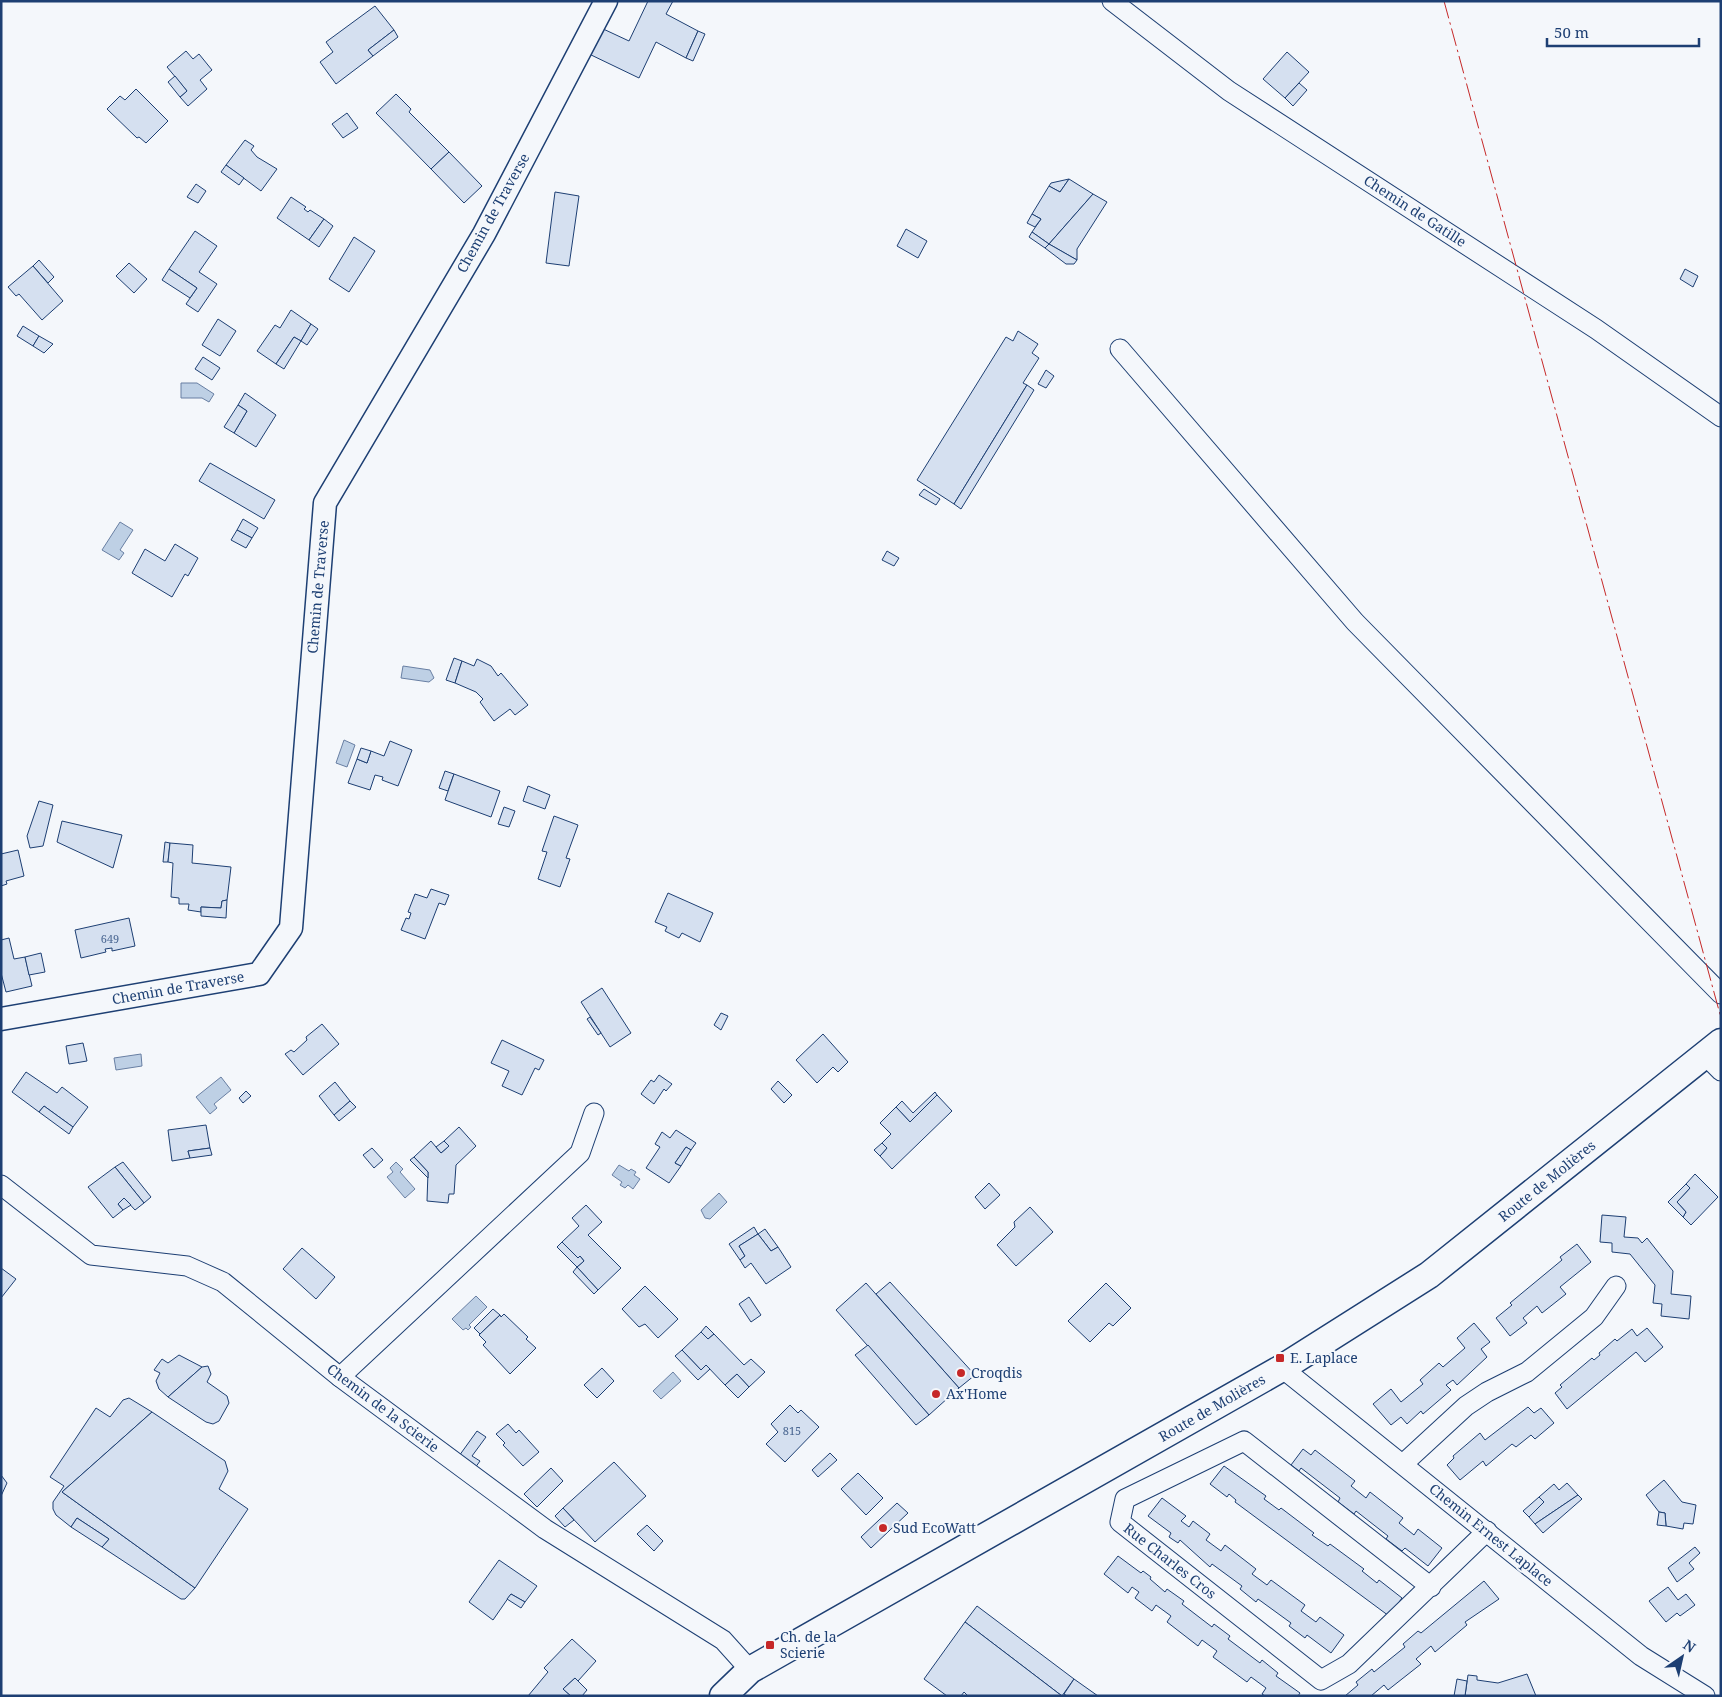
<svg xmlns="http://www.w3.org/2000/svg" width="1722" height="1697" font-family="'Noto Serif',serif">
  <style>
    .water { fill: #bed0e5; stroke: #687fa3 }
    .building { fill: #d5e0f0; stroke: #1d3f73 }
    .lines { fill: none; stroke-linecap: round; stroke-linejoin: round }
    .minor-casing { stroke: #1d3f73; stroke-width: 21 }
    .tertiary-casing { stroke: #1d3f73; stroke-width: 25 }
    .secondary-casing { stroke: #1d3f73; stroke-width: 29 }
    .minor { stroke: #f4f7fb; stroke-width: 19 }
    .tertiary { stroke: #f4f7fb; stroke-width: 22 }
    .secondary { stroke: #f4f7fb; stroke-width: 26 }
    .power { stroke: #c62828; stroke-width: 1; stroke-dasharray: 18 4 2.5 4; stroke-linecap: butt }
    .poi-dot { fill: #c62828; stroke: #f4f7fb; stroke-width: 2 }
    .labels { text-anchor: middle; stroke-width: 4; stroke-linejoin: round; paint-order: stroke }
    .number-label { font-size: 11px; fill: #4b6792 }
    .street-label { font-size: 14px; fill: #1d3f73; stroke: #f4f7fb }
    .poi-label { font-size: 14px; fill: #1d3f73; stroke: #f4f7fb; text-anchor: start }
  </style>
  <rect width="100%" height="100%" fill="#f4f7fb"/>
  <g class="water">
    <polygon points="181,383 197,383 214,394 209,402 202,398 181,398"/>
    <polygon points="120,522 133,530 120,550 124,553 119,560 102,550"/>
    <polygon points="403,666 430,670 434,678 429,682 401,678"/>
    <polygon points="344,740 355,745 347,767 336,763"/>
    <polygon points="141,1054 142,1066 116,1070 114,1058"/>
    <polygon points="221,1077 231,1090 214,1104 217,1108 210,1114 196,1097"/>
    <polygon points="396,1162 403,1169 400,1172 415,1189 405,1198 387,1177 393,1172 390,1168"/>
    <polygon points="619,1165 629,1171 631,1169 636,1172 634,1175 640,1179 633,1189 628,1185 625,1188 620,1185 622,1182 612,1175"/>
    <polygon points="719,1193 727,1202 710,1219 705,1218 701,1210"/>
    <polygon points="476,1296 487,1307 469,1325 471,1327 468,1330 466,1328 463,1330 452,1319"/>
    <polygon points="673,1372 681,1381 661,1399 653,1391"/>
  </g>
  <g class="building">
    <polygon points="648,1 673,1 666,14 698,31 686,58 656,42 639,78 587,53 599,27 629,41"/>
    <polygon points="375,6 394,30 368,50 373,56 336,84 320,62 333,52 326,42"/>
    <polygon points="394,30 398,37 373,56 368,50"/>
    <polygon points="698,31 705,34 693,61 686,58"/>
    <polygon points="186,51 193,59 199,54 212,70 200,80 207,89 188,106 180,97 187,91 167,67"/>
    <polygon points="1287,52 1309,72 1285,98 1263,79"/>
    <polygon points="175,76 187,91 180,97 168,82"/>
    <polygon points="1299,83 1307,90 1293,106 1285,98"/>
    <polygon points="136,89 168,121 146,143 139,137 137,138 107,109 120,96 125,100"/>
    <polygon points="396,94 411,109 409,112 449,152 431,169 376,113"/>
    <polygon points="347,113 358,128 343,138 332,124"/>
    <polygon points="245,140 254,146 251,150 257,157 277,169 261,191 226,165"/>
    <polygon points="449,152 482,186 464,203 431,169"/>
    <polygon points="226,165 244,178 239,185 221,172"/>
    <polygon points="1069,179 1060,192 1049,186 1051,183"/>
    <polygon points="1069,179 1093,194 1049,244 1032,232 1041,219 1032,214 1049,186 1060,192"/>
    <polygon points="196,184 206,191 198,203 187,197"/>
    <polygon points="555,192 579,196 569,266 546,263"/>
    <polygon points="1093,194 1107,202 1077,249 1077,260 1049,244"/>
    <polygon points="291,197 306,207 304,209 308,212 310,210 324,219 309,240 277,218"/>
    <polygon points="1032,214 1041,219 1035,227 1027,223"/>
    <polygon points="324,219 333,226 319,247 309,240"/>
    <polygon points="906,229 927,241 918,258 897,246"/>
    <polygon points="195,231 217,246 199,272 217,284 198,312 186,304 197,288 169,269"/>
    <polygon points="1032,232 1049,244 1045,248 1029,237"/>
    <polygon points="354,237 375,251 349,292 329,279"/>
    <polygon points="1049,244 1077,260 1074,264 1066,264 1045,248"/>
    <polygon points="39,260 54,277 48,283 33,266"/>
    <polygon points="129,263 147,279 134,293 116,276"/>
    <polygon points="33,266 63,301 42,320 19,294 16,296 8,287"/>
    <polygon points="169,269 197,288 190,298 162,280"/>
    <polygon points="1685,269 1698,276 1693,287 1680,279"/>
    <polygon points="291,310 311,324 301,341 294,337 276,364 257,351 275,325 280,328"/>
    <polygon points="218,319 236,331 220,356 202,345"/>
    <polygon points="311,324 318,329 307,345 301,341"/>
    <polygon points="23,326 39,336 33,346 17,336"/>
    <polygon points="1018,331 1038,344 1032,353 1039,358 1023,383 1027,385 954,504 917,480 1006,337 1013,341"/>
    <polygon points="39,336 53,344 44,353 33,346"/>
    <polygon points="294,337 301,341 284,369 276,364"/>
    <polygon points="203,357 220,368 212,380 195,369"/>
    <polygon points="1046,370 1054,376 1046,388 1038,384"/>
    <polygon points="1027,385 1034,390 961,509 954,504"/>
    <polygon points="245,393 276,415 256,447 234,433 247,411 238,405"/>
    <polygon points="238,405 247,411 234,433 224,427"/>
    <polygon points="210,463 275,500 264,519 199,481"/>
    <polygon points="924,489 940,499 936,505 919,495"/>
    <polygon points="243,519 258,528 252,538 237,530"/>
    <polygon points="237,530 252,538 246,548 231,540"/>
    <polygon points="175,544 198,558 188,576 185,574 172,597 132,573 145,549 165,561"/>
    <polygon points="887,551 899,558 894,566 882,560"/>
    <polygon points="454,658 462,661 455,683 446,680"/>
    <polygon points="477,659 491,666 498,676 501,673 528,705 515,715 510,709 494,721 480,702 483,699 476,692 455,683 462,661 474,666"/>
    <polygon points="390,741 412,750 398,786 382,780 383,777 375,775 370,790 348,783 357,759 367,763 371,751 384,756"/>
    <polygon points="361,748 371,751 367,763 357,759"/>
    <polygon points="445,771 454,774 448,791 439,788"/>
    <polygon points="454,774 500,791 491,817 445,800"/>
    <polygon points="528,786 550,795 545,809 523,801"/>
    <polygon points="39,801 53,805 43,846 30,848 27,836"/>
    <polygon points="504,807 515,811 509,827 498,824"/>
    <polygon points="554,816 578,825 566,858 570,859 560,887 538,879 547,852 542,851"/>
    <polygon points="62,821 122,835 113,868 57,842"/>
    <polygon points="165,842 170,843 168,862 163,862"/>
    <polygon points="170,843 193,845 192,863 231,867 227,900 222,901 221,908 201,907 201,912 188,910 189,904 179,904 179,898 171,897 173,863 168,862"/>
    <polygon points="18,850 24,876 6,881 7,884 1,886 1,854"/>
    <polygon points="431,889 449,895 445,905 439,903 425,939 401,930 406,918 409,919 411,913 408,912 415,894 427,898"/>
    <polygon points="668,893 713,913 700,942 682,933 679,938 665,931 667,927 655,922"/>
    <polygon points="227,900 226,918 201,916 201,907 221,908 222,901"/>
    <polygon points="129,918 135,946 112,951 112,948 105,949 106,952 81,958 75,930"/>
    <polygon points="9,938 14,959 25,957 32,986 6,992 1,973 1,940"/>
    <polygon points="41,953 45,972 29,975 25,957"/>
    <polygon points="602,988 631,1033 610,1047 581,1002"/>
    <polygon points="721,1013 728,1016 721,1030 714,1025"/>
    <polygon points="590,1017 601,1033 598,1035 587,1019"/>
    <polygon points="322,1024 339,1044 303,1075 285,1054 291,1050 294,1052 307,1040 306,1037"/>
    <polygon points="823,1034 848,1062 838,1072 833,1067 817,1083 796,1060"/>
    <polygon points="502,1040 544,1060 539,1070 535,1068 522,1095 502,1086 509,1071 491,1063"/>
    <polygon points="83,1043 87,1061 69,1064 66,1046"/>
    <polygon points="26,1072 57,1093 62,1087 88,1107 73,1127 44,1106 39,1112 12,1092"/>
    <polygon points="659,1075 672,1084 666,1091 664,1089 654,1104 641,1094 651,1080 654,1082"/>
    <polygon points="778,1081 792,1095 784,1103 771,1089"/>
    <polygon points="335,1082 350,1101 334,1115 319,1096"/>
    <polygon points="246,1091 251,1096 243,1103 239,1098"/>
    <polygon points="935,1092 937,1095 910,1122 896,1107 902,1101 913,1113"/>
    <polygon points="937,1095 952,1111 892,1169 880,1156 887,1148 882,1143 891,1134 880,1123 896,1107 910,1122"/>
    <polygon points="350,1101 356,1107 339,1121 334,1115"/>
    <polygon points="44,1106 73,1127 69,1134 39,1112"/>
    <polygon points="206,1125 210,1148 188,1151 190,1158 172,1161 168,1130"/>
    <polygon points="459,1127 476,1146 456,1165 454,1194 449,1194 448,1203 427,1201 428,1172 414,1157 431,1141 441,1153 449,1146 444,1141"/>
    <polygon points="676,1130 696,1143 691,1150 686,1147 675,1163 681,1166 669,1183 646,1168 660,1147 655,1144 662,1132 670,1138"/>
    <polygon points="444,1141 449,1146 441,1153 436,1147"/>
    <polygon points="882,1143 887,1148 880,1156 874,1150"/>
    <polygon points="686,1147 691,1150 681,1166 675,1163"/>
    <polygon points="210,1148 212,1155 190,1158 188,1151"/>
    <polygon points="372,1148 383,1160 374,1168 363,1155"/>
    <polygon points="414,1157 428,1172 428,1178 410,1160"/>
    <polygon points="123,1162 151,1197 144,1203 115,1167"/>
    <polygon points="115,1167 144,1203 135,1210 124,1198 118,1204 123,1210 113,1218 88,1187"/>
    <polygon points="1695,1174 1718,1197 1691,1225 1683,1217 1686,1212 1677,1202 1690,1188 1686,1184"/>
    <polygon points="989,1183 1000,1195 985,1209 975,1197"/>
    <polygon points="1686,1184 1690,1188 1677,1202 1686,1212 1683,1217 1668,1202"/>
    <polygon points="124,1198 131,1205 123,1210 118,1204"/>
    <polygon points="586,1205 602,1222 588,1235 621,1268 598,1290 577,1267 584,1261 580,1256 578,1258 562,1242 579,1226 572,1218"/>
    <polygon points="1030,1207 1053,1232 1016,1266 997,1245 1015,1227 1014,1222"/>
    <polygon points="1602,1215 1626,1217 1624,1237 1638,1238 1642,1243 1647,1238 1673,1271 1671,1294 1691,1296 1689,1319 1661,1316 1662,1304 1653,1303 1655,1285 1630,1254 1612,1252 1612,1243 1600,1242"/>
    <polygon points="754,1227 758,1234 739,1246 745,1256 740,1260 729,1244"/>
    <polygon points="765,1229 778,1247 771,1251 758,1234"/>
    <polygon points="758,1234 771,1251 778,1247 791,1267 766,1284 751,1263 745,1268 740,1260 745,1256 739,1246"/>
    <polygon points="562,1242 578,1258 580,1256 584,1261 577,1267 557,1247"/>
    <polygon points="1577,1244 1591,1262 1560,1287 1566,1294 1542,1313 1537,1306 1523,1318 1527,1323 1510,1336 1496,1318 1512,1305 1510,1303 1562,1260 1560,1257"/>
    <polygon points="302,1248 335,1277 316,1299 283,1269"/>
    <polygon points="577,1267 598,1290 594,1294 573,1272"/>
    <polygon points="1,1268 16,1279 1,1298"/>
    <polygon points="890,1282 975,1375 959,1388 876,1294"/>
    <polygon points="866,1283 959,1388 929,1415 836,1310"/>
    <polygon points="1106,1283 1131,1308 1113,1326 1109,1323 1090,1342 1068,1321"/>
    <polygon points="645,1286 678,1319 658,1338 645,1324 639,1327 622,1309"/>
    <polygon points="749,1297 761,1315 751,1322 739,1304"/>
    <polygon points="493,1309 500,1315 480,1334 474,1328"/>
    <polygon points="504,1314 528,1337 526,1339 536,1348 510,1374 483,1345 486,1342 479,1335 500,1315 501,1317"/>
    <polygon points="1474,1323 1490,1342 1481,1349 1487,1357 1457,1385 1453,1380 1446,1385 1451,1390 1423,1414 1421,1411 1407,1424 1401,1417 1391,1425 1373,1404 1391,1389 1401,1402 1423,1384 1420,1380 1439,1363 1443,1367 1465,1348 1457,1338"/>
    <polygon points="706,1326 714,1334 708,1339 701,1332"/>
    <polygon points="1647,1328 1663,1347 1645,1362 1636,1352 1567,1409 1555,1393 1562,1387 1560,1385 1592,1358 1594,1360 1600,1355 1599,1353 1615,1339 1617,1341 1632,1329 1637,1336"/>
    <polygon points="701,1332 708,1339 714,1334 744,1365 751,1359 765,1372 749,1387 737,1374 725,1385 706,1365 701,1370 682,1350"/>
    <polygon points="868,1345 929,1415 916,1425 855,1355"/>
    <polygon points="682,1350 701,1370 706,1365 710,1369 698,1380 675,1356"/>
    <polygon points="179,1355 202,1367 168,1397 159,1389 156,1381 160,1373 154,1370 162,1359 168,1363"/>
    <polygon points="208,1366 211,1374 207,1382 227,1396 229,1403 219,1421 213,1424 206,1422 168,1397 202,1367"/>
    <polygon points="602,1368 614,1381 597,1398 584,1385"/>
    <polygon points="737,1374 749,1387 738,1398 725,1385"/>
    <polygon points="129,1398 152,1412 62,1492 195,1588 185,1599 181,1599 102,1547 109,1539 77,1518 71,1527 56,1515 53,1509 53,1502 64,1486 50,1477 96,1408 110,1417 123,1400"/>
    <polygon points="790,1405 798,1413 801,1410 819,1427 785,1462 766,1444 778,1432 771,1424"/>
    <polygon points="1528,1407 1534,1413 1541,1408 1554,1423 1535,1439 1531,1435 1516,1447 1512,1444 1486,1466 1483,1461 1460,1480 1447,1465 1454,1458 1453,1456 1480,1433 1485,1440"/>
    <polygon points="152,1412 225,1461 228,1471 219,1489 248,1509 195,1588 62,1492"/>
    <polygon points="508,1424 516,1433 519,1430 539,1452 523,1466 503,1445 505,1443 496,1434"/>
    <polygon points="477,1431 486,1437 472,1456 480,1461 475,1468 459,1456"/>
    <polygon points="1303,1449 1311,1455 1315,1450 1355,1481 1351,1486 1366,1498 1370,1492 1403,1518 1399,1523 1414,1535 1418,1529 1442,1548 1428,1566 1405,1548 1402,1551 1386,1539 1388,1536 1356,1511 1354,1514 1338,1502 1340,1498 1301,1468 1299,1471 1291,1465"/>
    <polygon points="830,1453 837,1460 818,1477 812,1470"/>
    <polygon points="614,1462 646,1496 595,1542 563,1508"/>
    <polygon points="1224,1466 1266,1496 1264,1499 1279,1510 1281,1508 1314,1533 1312,1535 1328,1546 1330,1544 1364,1569 1362,1571 1377,1583 1379,1580 1402,1598 1389,1616 1235,1502 1236,1500 1229,1494 1227,1497 1210,1484"/>
    <polygon points="551,1468 563,1481 537,1507 524,1494"/>
    <polygon points="858,1473 883,1498 866,1515 841,1489"/>
    <polygon points="1,1475 7,1483 1,1496"/>
    <polygon points="1664,1480 1682,1502 1696,1505 1693,1524 1684,1523 1683,1529 1666,1526 1665,1513 1659,1512 1646,1495"/>
    <polygon points="1567,1483 1578,1495 1535,1524 1529,1517 1544,1502 1539,1497 1554,1484 1559,1490"/>
    <polygon points="1578,1495 1582,1499 1543,1533 1535,1524"/>
    <polygon points="1539,1497 1544,1502 1529,1517 1523,1511"/>
    <polygon points="1162,1498 1186,1516 1181,1521 1189,1527 1193,1521 1210,1534 1206,1540 1221,1551 1225,1545 1256,1569 1252,1574 1267,1585 1271,1580 1305,1605 1301,1611 1316,1622 1320,1617 1344,1635 1331,1653 1307,1635 1305,1638 1289,1626 1291,1623 1258,1599 1256,1602 1240,1589 1242,1586 1212,1564 1210,1567 1180,1540 1178,1543 1169,1537 1171,1533 1148,1516"/>
    <polygon points="897,1503 908,1513 871,1548 861,1537"/>
    <polygon points="563,1508 574,1520 565,1527 555,1516"/>
    <polygon points="1659,1512 1665,1513 1666,1526 1657,1525"/>
    <polygon points="77,1518 109,1539 102,1547 71,1527"/>
    <polygon points="647,1525 663,1541 654,1551 637,1534"/>
    <polygon points="1695,1547 1700,1553 1689,1563 1694,1569 1677,1582 1668,1568"/>
    <polygon points="1118,1556 1141,1573 1143,1571 1151,1577 1150,1579 1165,1592 1167,1589 1184,1601 1182,1604 1212,1627 1214,1624 1230,1636 1228,1639 1260,1663 1262,1660 1278,1673 1276,1676 1300,1693 1298,1696 1265,1696 1262,1694 1266,1688 1251,1677 1247,1682 1213,1657 1217,1651 1202,1640 1198,1646 1167,1622 1171,1616 1156,1605 1152,1611 1135,1598 1139,1592 1132,1587 1128,1593 1104,1574"/>
    <polygon points="499,1560 537,1586 525,1602 511,1594 493,1620 469,1602"/>
    <polygon points="1484,1581 1499,1599 1465,1622 1467,1625 1435,1652 1431,1646 1416,1659 1421,1664 1388,1690 1384,1685 1371,1696 1345,1696 1358,1685 1356,1682 1372,1669 1374,1672 1405,1647 1403,1644 1418,1631 1421,1633"/>
    <polygon points="1668,1587 1678,1600 1686,1594 1695,1605 1680,1616 1677,1613 1666,1622 1649,1601"/>
    <polygon points="511,1594 525,1602 521,1608 507,1599"/>
    <polygon points="977,1606 1074,1679 1062,1696 965,1622"/>
    <polygon points="965,1622 1062,1696 968,1696 964,1692 961,1696 947,1696 924,1679"/>
    <polygon points="572,1639 596,1661 578,1681 575,1678 563,1689 571,1696 528,1696 548,1672 544,1668"/>
    <polygon points="1527,1674 1536,1696 1465,1696 1468,1675 1477,1676 1477,1680 1498,1683"/>
    <polygon points="575,1678 587,1690 582,1696 571,1696 563,1689"/>
    <polygon points="1074,1679 1098,1696 1067,1696 1064,1694"/>
    <polygon points="1457,1679 1467,1681 1465,1696 1454,1696"/>
  </g>
  <g class="lines">
    <g class="minor-casing">
      <g id="minor">
        <polyline points="1112,1 1229,91 1596,329 1721,417"/>
        <polyline points="1120,349 1355,622 1721,994"/>
        <polyline points="1705,1055 1721,1071"/>
        <polyline points="1,1185 91,1255 187,1266 223,1282 340,1377 545,1529 723,1640 750,1670"/>
        <polyline points="1282,1368 1641,1656 1705,1696"/>
        <polyline points="340,1377 580,1153 594,1113"/>
        <polyline points="1403,1464 1466,1406 1487,1392 1527,1372 1594,1317 1616,1286"/>
        <polyline points="1431,1587 1244,1441 1125,1499 1120,1522 1321,1680 1349,1664 1487,1531"/>
      </g>
    </g>
    <g class="tertiary-casing">
      <polyline id="tertiary" points="1,1019 259,974 291,928 325,503 484,234 606,1"/>
    </g>
    <g class="secondary-casing">
      <polyline id="secondary" points="723,1696 750,1670 1282,1368 1429,1275 1721,1042"/>
    </g>
    <use href="#minor" class="minor"/>
    <use href="#tertiary" class="tertiary"/>
    <use href="#secondary" class="secondary"/>
    <polyline class="power" points="1444,1 1721,1018"/>
  </g>
  <g class="poi-dot">
    <rect x="1275" y="1353" width="10" height="10" rx="2.5"/>
    <circle cx="961" cy="1373" r="5"/>
    <circle cx="936" cy="1394" r="5"/>
    <circle cx="883" cy="1528" r="5"/>
    <rect x="765" y="1640" width="10" height="10" rx="2.5"/>
  </g>
  <g class="labels">
    <g class="number-label">
      <text x="110" y="943">649</text>
      <text x="792" y="1435">815</text>
    </g>
    <g class="street-label">
      <text transform="translate(1415 211) rotate(33)" y="5">Chemin de Gatille</text>
      <text transform="translate(493 213) rotate(-61)" y="5">Chemin de Traverse</text>
      <text transform="translate(318 587) rotate(-85)" y="5">Chemin de Traverse</text>
      <text transform="translate(178 988) rotate(-10)" y="5">Chemin de Traverse</text>
      <text transform="translate(1547 1181) rotate(-39)" y="5">Route de Molières</text>
      <text transform="translate(383 1408) rotate(37)" y="5">Chemin de la Scierie</text>
      <text transform="translate(1212 1408) rotate(-30)" y="5">Route de Molières</text>
      <text transform="translate(1491 1535) rotate(39)" y="5">Chemin Ernest Laplace</text>
      <text transform="translate(1170 1561) rotate(38)" y="5">Rue Charles Cros</text>
    </g>
    <g class="poi-label">
      <text x="1290" y="1363">E. Laplace</text>
      <text x="971" y="1378">Croqdis</text>
      <text x="946" y="1399">Ax'Home</text>
      <text x="893" y="1533">Sud EcoWatt</text>
      <text x="780" y="1642">Ch. de la<tspan x="780" dy="16">Scierie</tspan></text>
    </g>
  </g>
  <rect width="1722" height="1697" fill="none" stroke="#1d3f73" stroke-width="5"/>
  <g transform="translate(1682 1657) rotate(34)" stroke="#f4f7fb" stroke-width="4" paint-order="stroke">
  <path d="M0-4L9 19L0 12L-9 19Z" fill="#1d3f73"/>
  <text y="-8" font-size="14" font-weight="bold" text-anchor="middle" fill="#1d3f73">N</text>
  </g>
  <path d="M1547 38v8h152v-8" fill="none" stroke="#1d3f73" stroke-width="2.5"/>
  <text x="1554" y="38" font-size="15" fill="#1d3f73" stroke="#f4f7fb" stroke-width="4" paint-order="stroke">50 m</text>
</svg>
